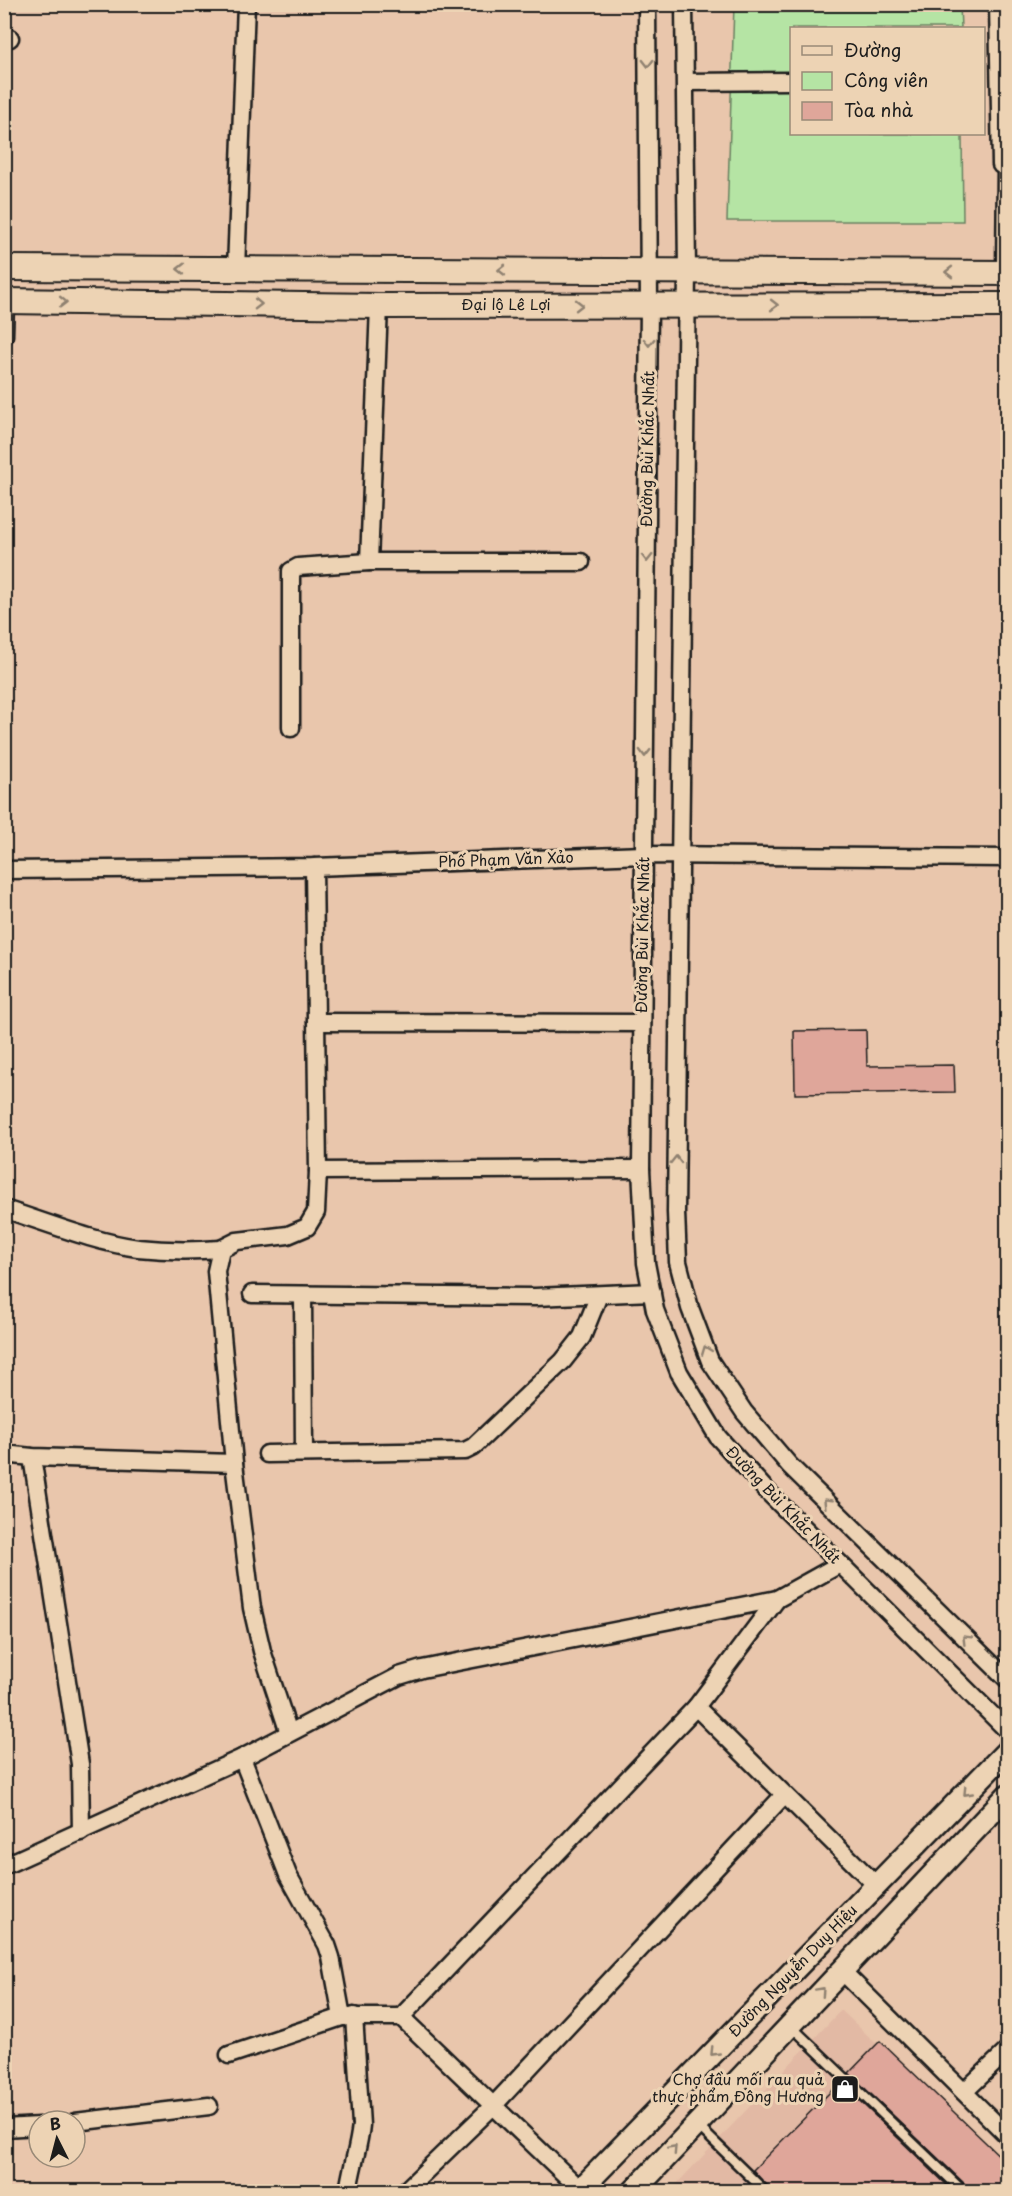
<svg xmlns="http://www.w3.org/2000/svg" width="1012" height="2196" font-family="'Playpen Sans',sans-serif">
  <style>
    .built { fill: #e2b9a4 }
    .green { fill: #b5e4a4; stroke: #688060; stroke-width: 1.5 }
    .building { fill: #dfa69a; stroke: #1c1c1c; stroke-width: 1.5 }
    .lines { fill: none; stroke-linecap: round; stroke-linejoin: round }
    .service-casing { stroke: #1c1c1c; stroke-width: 13 }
    .minor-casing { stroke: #1c1c1c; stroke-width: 21 }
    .tertiary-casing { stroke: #1c1c1c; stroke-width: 26 }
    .secondary-casing { stroke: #1c1c1c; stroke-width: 28 }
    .service { stroke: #edd3b4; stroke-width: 8 }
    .minor { stroke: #edd3b4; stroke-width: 16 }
    .tertiary { stroke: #edd3b4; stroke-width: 21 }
    .secondary { stroke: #edd3b4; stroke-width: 24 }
    .oneway { stroke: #8f8170 }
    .labels { text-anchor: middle; stroke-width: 6; stroke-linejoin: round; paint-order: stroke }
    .street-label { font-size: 15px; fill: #1c1c1c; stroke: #edd3b4 }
    .poi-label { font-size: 15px; fill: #1c1c1c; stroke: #edd3b4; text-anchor: end }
  </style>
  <rect width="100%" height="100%" fill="#e9c6ac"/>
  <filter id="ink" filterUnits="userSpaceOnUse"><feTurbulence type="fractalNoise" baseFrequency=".0167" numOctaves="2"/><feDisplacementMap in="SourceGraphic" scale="12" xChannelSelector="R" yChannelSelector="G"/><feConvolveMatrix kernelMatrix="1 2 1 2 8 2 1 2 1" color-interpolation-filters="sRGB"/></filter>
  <g filter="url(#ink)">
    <polygon class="built" points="841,2010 1007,2168 1007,2191 669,2192"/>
    <polygon class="green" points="734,5 960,5 961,28 792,28 792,134 962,134 963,221 727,221"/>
    <g class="building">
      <polygon points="866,1030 867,1066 954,1065 955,1092 795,1094 794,1031"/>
      <polygon points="880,2041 1008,2164 1008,2192 970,2192 968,2187 849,2073"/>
      <polygon points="840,2082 954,2192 772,2192 753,2170"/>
    </g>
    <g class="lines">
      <g class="service-casing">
        <g id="service">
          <polyline points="1001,270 1002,164"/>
          <polyline points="790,2025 964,2192"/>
          <polyline points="696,2124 766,2192"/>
        </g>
      </g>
      <g class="minor-casing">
        <g id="minor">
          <polyline points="647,4 649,305 641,1169 646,1263 655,1310 679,1372 718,1437 765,1489 1008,1731"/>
          <polyline points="684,4 687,271 676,1212 678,1262 690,1308 710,1361 744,1412 790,1466 1008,1680"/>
          <polyline points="998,4 1001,165"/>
          <polyline points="4,36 10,38"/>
          <polyline points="686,82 792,81"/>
          <polyline points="236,269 246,4"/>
          <polyline points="379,306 369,562 581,562"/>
          <polyline points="4,336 5,301"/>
          <polyline points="291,728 291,571 298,567 369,562"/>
          <polyline points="4,870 314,867 644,855 1008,858"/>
          <polyline points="316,1022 642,1023"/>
          <polyline points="318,1171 641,1169"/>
          <path d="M4,1209C45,1222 97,1243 138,1248C166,1251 194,1251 221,1249"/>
          <polyline points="252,1294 535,1297 652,1292"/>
          <polyline points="303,1296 304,1452"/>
          <polyline points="4,1454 32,1457 234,1463"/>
          <polyline points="267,1454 465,1451 473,1447 563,1361 582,1337 599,1295"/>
          <polyline points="32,1457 80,1764 81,1832"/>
          <polyline points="696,1707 876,1885"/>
          <polyline points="289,1733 262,1651 252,1608 234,1463 216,1271 221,1249 237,1241 288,1235 307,1227 316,1212 318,1171 314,867"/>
          <polyline points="242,1758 288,1875 327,1945 331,1957 342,2017"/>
          <polyline points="4,1866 242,1758 399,1676 422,1669 777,1599 840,1564"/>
          <polyline points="841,1970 1008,2136"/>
          <polyline points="401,2017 696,1707 777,1599"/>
          <polyline points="229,2055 342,2017 401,2017 580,2189"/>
          <polyline points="964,2092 1008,2050"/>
          <polyline points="75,2122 209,2106"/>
          <polyline points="4,2128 39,2126"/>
          <path d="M348,2192C351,2169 359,2147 361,2125L354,2016"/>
          <polyline points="404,2192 493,2106 784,1795"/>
        </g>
      </g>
      <g class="tertiary-casing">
        <g id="tertiary">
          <polyline points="578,2192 1008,1750"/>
          <polyline points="633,2192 1008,1795"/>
        </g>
      </g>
      <g class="secondary-casing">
        <g id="secondary">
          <polyline points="4,268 1008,273"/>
          <polyline points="4,301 379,306 1008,305"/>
        </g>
      </g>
      <use href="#service" class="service"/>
      <use href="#minor" class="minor"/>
      <use href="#tertiary" class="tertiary"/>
      <use href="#secondary" class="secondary"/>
    </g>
    <defs><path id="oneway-chevron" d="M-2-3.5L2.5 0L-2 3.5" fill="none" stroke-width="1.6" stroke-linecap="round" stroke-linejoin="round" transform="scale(1.5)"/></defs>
    <g class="oneway">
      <use href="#oneway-chevron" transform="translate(648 63) rotate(90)"/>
      <use href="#oneway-chevron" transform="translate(181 269) rotate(-180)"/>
      <use href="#oneway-chevron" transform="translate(502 270) rotate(-180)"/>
      <use href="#oneway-chevron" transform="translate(949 272) rotate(-180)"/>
      <use href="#oneway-chevron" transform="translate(63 302) rotate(1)"/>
      <use href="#oneway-chevron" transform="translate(258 304) rotate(1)"/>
      <use href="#oneway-chevron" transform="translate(579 305)"/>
      <use href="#oneway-chevron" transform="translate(774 305)"/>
      <use href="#oneway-chevron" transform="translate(649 342) rotate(91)"/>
      <use href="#oneway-chevron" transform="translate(647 558) rotate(91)"/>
      <use href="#oneway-chevron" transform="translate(645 753) rotate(91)"/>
      <use href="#oneway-chevron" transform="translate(676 1160) rotate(-89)"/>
      <use href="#oneway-chevron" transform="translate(706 1350) rotate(-111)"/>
      <use href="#oneway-chevron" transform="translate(827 1502) rotate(-135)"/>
      <use href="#oneway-chevron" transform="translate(966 1639) rotate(-135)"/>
      <use href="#oneway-chevron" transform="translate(967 1792) rotate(134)"/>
      <use href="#oneway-chevron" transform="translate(821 1991) rotate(-47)"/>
      <use href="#oneway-chevron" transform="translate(714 2052) rotate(134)"/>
      <use href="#oneway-chevron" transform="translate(673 2149) rotate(-47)"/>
    </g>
  </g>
  <defs>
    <g id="shop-square" transform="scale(1.5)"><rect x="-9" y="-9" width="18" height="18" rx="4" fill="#1c1c1c" stroke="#edd3b4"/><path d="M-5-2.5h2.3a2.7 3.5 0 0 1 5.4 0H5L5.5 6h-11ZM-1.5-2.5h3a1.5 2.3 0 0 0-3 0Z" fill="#fff"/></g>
  </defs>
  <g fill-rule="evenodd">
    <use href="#shop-square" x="845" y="2089"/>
  </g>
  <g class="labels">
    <g class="street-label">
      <text x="506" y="310">Đại lộ Lê Lợi</text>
      <text transform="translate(648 449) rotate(-89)" y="5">Đường Bùi Khắc Nhất</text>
      <text transform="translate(506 860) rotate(-2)" y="5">Phố Phạm Văn Xảo</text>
      <text transform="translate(643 935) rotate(-89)" y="5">Đường Bùi Khắc Nhất</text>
      <text transform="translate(783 1505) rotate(46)" y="5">Đường Bùi Khắc Nhất</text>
      <text transform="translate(793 1971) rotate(-46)" y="5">Đường Nguyễn Duy Hiệu</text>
    </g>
    <g class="poi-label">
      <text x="824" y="2085">Chợ đầu mối rau quả<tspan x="824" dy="17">thực phẩm Đông Hương</tspan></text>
    </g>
  </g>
  <rect width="1012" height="2196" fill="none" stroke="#edd3b4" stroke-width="24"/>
  <rect x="12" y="12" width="988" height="2172" fill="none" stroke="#1c1c1c" stroke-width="2" filter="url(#ink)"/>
  <rect x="790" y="27" width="195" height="108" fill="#edd3b4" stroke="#998a77" stroke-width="1.5"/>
  <rect x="802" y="46" width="30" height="9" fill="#edd3b4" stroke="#998a77" stroke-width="1.5"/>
  <text x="844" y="57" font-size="18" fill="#1c1c1c">Đường</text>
  <rect x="802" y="72" width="30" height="18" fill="#b5e4a4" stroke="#998a77" stroke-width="1.5"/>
  <text x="844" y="87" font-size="18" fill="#1c1c1c">Công viên</text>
  <rect x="802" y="102" width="30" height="18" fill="#dfa69a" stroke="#998a77" stroke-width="1.5"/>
  <text x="844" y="117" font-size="18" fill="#1c1c1c">Tòa nhà</text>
  <g transform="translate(57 2139) rotate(354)"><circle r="28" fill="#edd3b4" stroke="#998a77" stroke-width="1.5"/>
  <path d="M0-4.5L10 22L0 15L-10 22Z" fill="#1c1c1c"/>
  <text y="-9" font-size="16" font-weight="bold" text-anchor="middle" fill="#1c1c1c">B</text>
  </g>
</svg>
